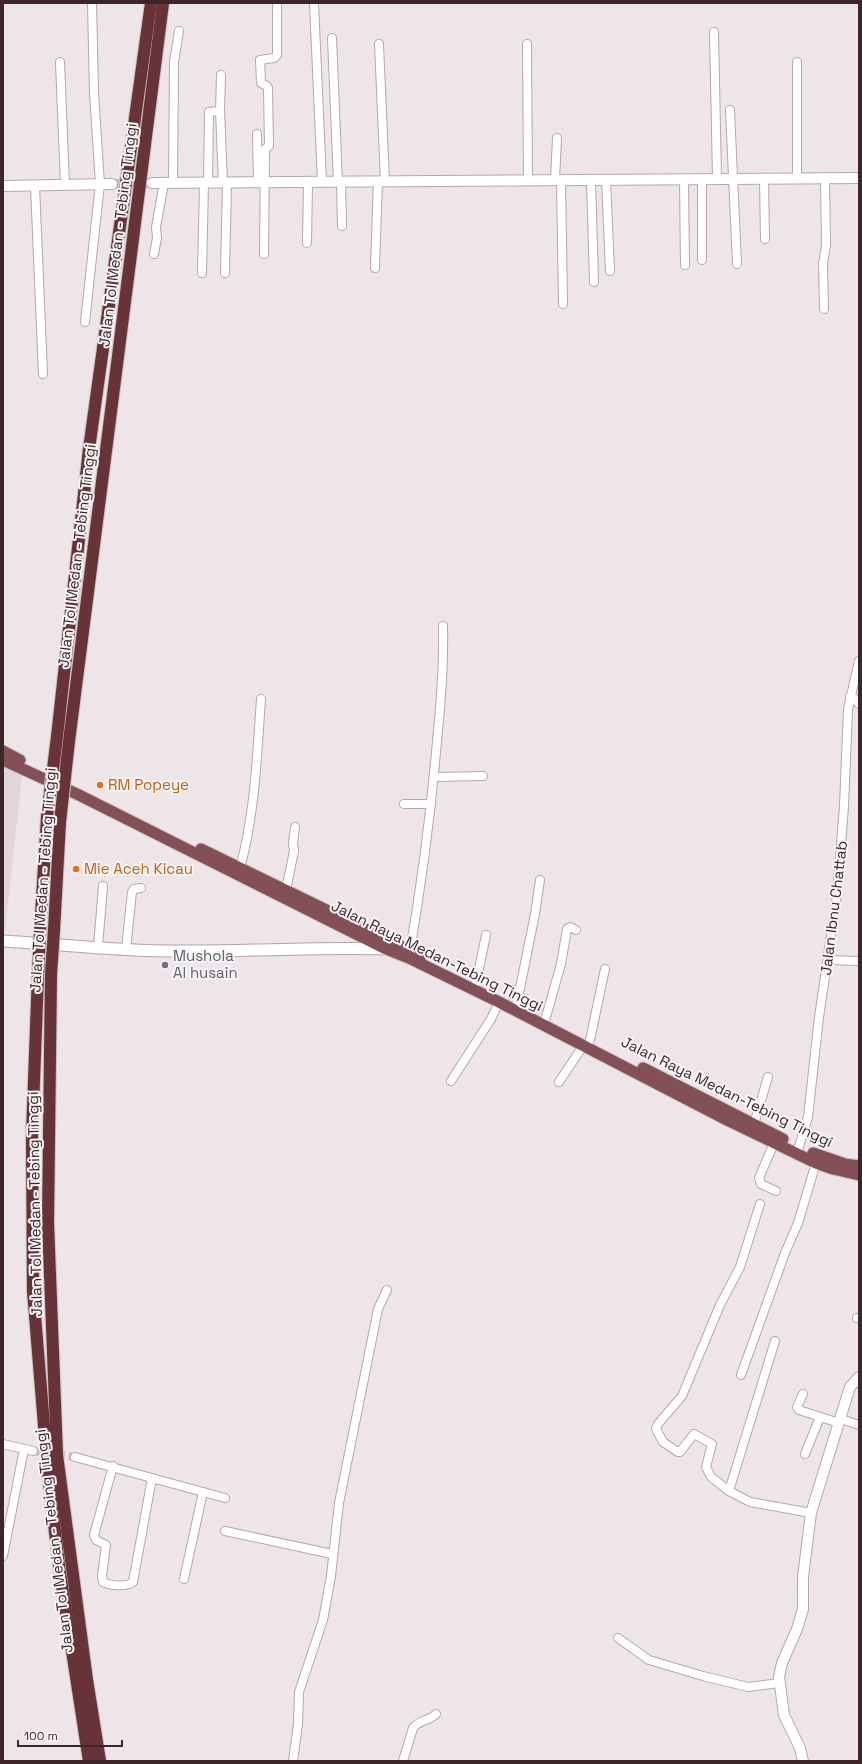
<svg xmlns="http://www.w3.org/2000/svg" width="862" height="1764" font-family="'Space Grotesk',sans-serif">
  <style>
    .built { fill: #e1d6d9 }
    .lines { fill: none; stroke-linecap: round; stroke-linejoin: round }
    .minor-tunnel { stroke: #cabfc2; stroke-width: 8; stroke-dasharray: 8 4; stroke-linecap: butt }
    .tertiary-tunnel { stroke: #cabfc2; stroke-width: 10; stroke-dasharray: 10 5; stroke-linecap: butt }
    .minor-casing { stroke: #b5a8ab; stroke-width: 10 }
    .tertiary-casing { stroke: #b5a8ab; stroke-width: 12 }
    .secondary-casing { stroke: #b5a1a6; stroke-width: 13 }
    .trunk-casing { stroke: #c9c2c3; stroke-width: 13 }
    .motorway-casing { stroke: #c9c2c3; stroke-width: 14 }
    .minor { stroke: #fff; stroke-width: 8 }
    .tertiary { stroke: #fff; stroke-width: 10 }
    .secondary { stroke: #fff; stroke-width: 11 }
    .trunk { stroke: #835057; stroke-width: 11 }
    .motorway { stroke: #673339; stroke-width: 12 }
    .motorway-bridge-casing { stroke: #c9c2c3; stroke-width: 14; stroke-linecap: butt }
    .motorway-bridge { stroke: #673339; stroke-width: 12 }
    .food-dot { fill: #e8710a; stroke: #f9f5f7; stroke-width: 1.5 }
    .worship-dot { fill: #6b7280; stroke: #f9f5f7; stroke-width: 1.5 }
    .labels { text-anchor: middle; stroke-width: 4; stroke-linejoin: round; paint-order: stroke }
    .street-label { font-size: 15px; fill: #3d252a; stroke: #f9f5f7 }
    .food-label { font-size: 15px; fill: #c56008; stroke: #f9f5f7; text-anchor: start }
    .worship-label { font-size: 15px; fill: #5b616d; stroke: #f9f5f7; text-anchor: start }
  </style>
  <rect width="100%" height="100%" fill="#ede5e8"/>
  <polygon class="built" points="3,766 22,776 4,939 3,939"/>
  <g class="lines">
    <polyline class="minor-tunnel" points="33,1451 75,1457"/>
    <polyline class="tertiary-tunnel" points="112,184 148,183"/>
    <g class="minor-casing">
      <g id="minor">
        <polyline points="314,3 322,182"/>
        <polyline points="714,32 717,178"/>
        <polyline points="332,38 338,182"/>
        <polyline points="379,44 385,181"/>
        <polyline points="527,44 528,180"/>
        <polyline points="60,62 65,185"/>
        <polyline points="797,62 797,178"/>
        <polyline points="221,75 220,111 223,183"/>
        <polyline points="730,110 737,264"/>
        <polyline points="257,134 258,182"/>
        <polyline points="764,178 765,239"/>
        <polyline points="684,179 685,265"/>
        <polyline points="555,180 557,138"/>
        <polyline points="561,180 563,304"/>
        <polyline points="591,180 594,282"/>
        <polyline points="606,180 610,271"/>
        <polyline points="341,182 342,226"/>
        <polyline points="173,183 174,62 179,31"/>
        <polyline points="208,183 209,112 220,111"/>
        <polyline points="35,186 43,374"/>
        <polyline points="307,243 308,182"/>
        <polyline points="154,254 157,238 156,227 164,183"/>
        <polyline points="264,254 265,149 269,146 268,88 267,86 261,83 260,60 274,58 277,55 277,3"/>
        <polyline points="702,260 702,179"/>
        <polyline points="375,268 378,181"/>
        <polyline points="202,273 204,183"/>
        <polyline points="225,273 227,183"/>
        <polyline points="824,309 823,264 826,245 825,177"/>
        <polyline points="85,322 100,184 94,93 92,3"/>
        <polyline points="850,696 855,699 859,704"/>
        <polyline points="434,777 483,776"/>
        <polyline points="404,804 431,804"/>
        <path d="M240,868C255,814 257,755 261,699"/>
        <polyline points="286,890 294,851 293,843 295,827"/>
        <polyline points="98,947 103,886"/>
        <polyline points="126,949 132,892 134,889 141,888"/>
        <path d="M410,951C422,881 431,811 437,741C441,702 444,665 443,626"/>
        <polyline points="829,960 859,961"/>
        <polyline points="476,983 486,935"/>
        <polyline points="517,1003 535,914 540,880"/>
        <polyline points="546,1017 561,964 567,929 570,927 576,930"/>
        <polyline points="590,1040 605,969"/>
        <polyline points="451,1081 491,1019 499,1002"/>
        <polyline points="559,1082 583,1046"/>
        <polyline points="754,1124 768,1077"/>
        <polyline points="774,1143 759,1178 761,1184 776,1191"/>
        <polyline points="797,1153 808,1117 819,1017 837,895 844,806 848,709 859,661"/>
        <polyline points="857,1318 859,1318"/>
        <polyline points="775,1341 729,1491 750,1502 811,1513"/>
        <polyline points="741,1375 785,1253 798,1223 816,1163"/>
        <polyline points="803,1394 797,1407 799,1410 839,1423"/>
        <polyline points="841,1419 859,1425"/>
        <polyline points="3,1444 33,1451"/>
        <polyline points="805,1454 820,1417"/>
        <polyline points="75,1457 225,1498"/>
        <path d="M113,1466L94,1535L96,1540L106,1545L102,1576L103,1582C110,1586 127,1587 133,1582L152,1478"/>
        <polyline points="729,1491 711,1477 706,1467 712,1444 694,1434 680,1452 678,1452 663,1442 656,1429 658,1424 682,1396 720,1305 740,1267 760,1204"/>
        <polyline points="225,1531 332,1554"/>
        <polyline points="3,1556 24,1449"/>
        <polyline points="184,1579 203,1492"/>
        <polyline points="618,1638 649,1660 703,1676 748,1687 779,1683"/>
        <polyline points="293,1761 298,1724 299,1692 323,1620 331,1576 339,1503 378,1309 387,1290"/>
        <path d="M403,1761L413,1728C419,1720 429,1721 436,1714"/>
      </g>
    </g>
    <g class="tertiary-casing">
      <g id="tertiary">
        <polyline points="152,183 859,178"/>
        <polyline points="3,186 112,184"/>
        <polyline points="803,1761 800,1748 784,1715 779,1677 782,1663 797,1629 803,1609 803,1577 811,1513 848,1393 850,1387 859,1377"/>
      </g>
    </g>
    <g class="secondary-casing">
      <path id="secondary" d="M3,941C67,945 131,952 194,951C258,951 322,947 386,949L387,948"/>
    </g>
    <g class="trunk-casing">
      <g id="trunk">
        <polyline points="3,751 20,760"/>
        <polyline points="3,760 79,795 386,949 411,959 499,1002 727,1120 816,1163 833,1169 859,1175"/>
        <polyline points="201,849 421,956"/>
        <polyline points="643,1068 783,1139"/>
        <polyline points="813,1153 845,1164 859,1166"/>
      </g>
    </g>
    <g class="motorway-casing">
      <g id="motorway">
        <polyline points="57,737 89,449 151,3"/>
        <polyline points="69,741 163,3"/>
        <polyline points="54,930 60,822"/>
        <polyline points="40,932 47,817"/>
        <polyline points="51,974 48,1223 57,1455 87,1680 100,1761"/>
        <polyline points="38,975 32,1134 33,1291 48,1474 60,1573 89,1761"/>
      </g>
    </g>
    <use href="#minor" class="minor"/>
    <use href="#tertiary" class="tertiary"/>
    <use href="#secondary" class="secondary"/>
    <use href="#trunk" class="trunk"/>
    <use href="#motorway" class="motorway"/>
    <g class="motorway-bridge-casing">
      <g id="motorway-bridge">
        <polyline points="47,817 57,737"/>
        <polyline points="60,822 69,741"/>
        <polyline points="51,974 54,930"/>
        <polyline points="38,975 40,932"/>
      </g>
    </g>
    <use href="#motorway-bridge" class="motorway-bridge"/>
  </g>
  <g class="food-dot">
    <circle cx="100" cy="785" r="4"/>
    <circle cx="76" cy="869" r="4"/>
  </g>
  <circle class="worship-dot" cx="165" cy="965" r="4"/>
  <g class="labels">
    <g class="street-label">
      <text transform="translate(118 235) rotate(-83)" y="5">Jalan Tol Medan - Tebing Tinggi</text>
      <text transform="translate(77 556) rotate(-83)" y="5">Jalan Tol Medan - Tebing Tinggi</text>
      <text transform="translate(43 880) rotate(-86)" y="5">Jalan Tol Medan - Tebing Tinggi</text>
      <text transform="translate(834 908) rotate(-83)" y="5">Jalan Ibnu Chattab</text>
      <text transform="translate(437 956) rotate(26)" y="5">Jalan Raya Medan-Tebing Tinggi</text>
      <text transform="translate(727 1092) rotate(26)" y="5">Jalan Raya Medan-Tebing Tinggi</text>
      <text transform="translate(35 1204) rotate(-91)" y="5">Jalan Tol Medan - Tebing Tinggi</text>
      <text transform="translate(54 1541) rotate(-97)" y="5">Jalan Tol Medan - Tebing Tinggi</text>
    </g>
    <g class="food-label">
      <text x="108" y="790">RM Popeye</text>
      <text x="84" y="874">Mie Aceh Kicau</text>
    </g>
    <g class="worship-label">
      <text x="173" y="961">Mushola<tspan x="173" dy="17">Al husain</tspan></text>
    </g>
  </g>
  <rect width="862" height="1764" fill="none" stroke="#3d252a" stroke-width="8"/>
  <path d="M18 1740v6h104v-6" fill="none" stroke="#3d252a" stroke-width="2"/>
  <text x="24" y="1740" font-size="12" fill="#3d252a" stroke="#f9f5f7" stroke-width="3" paint-order="stroke">100 m</text>
</svg>
